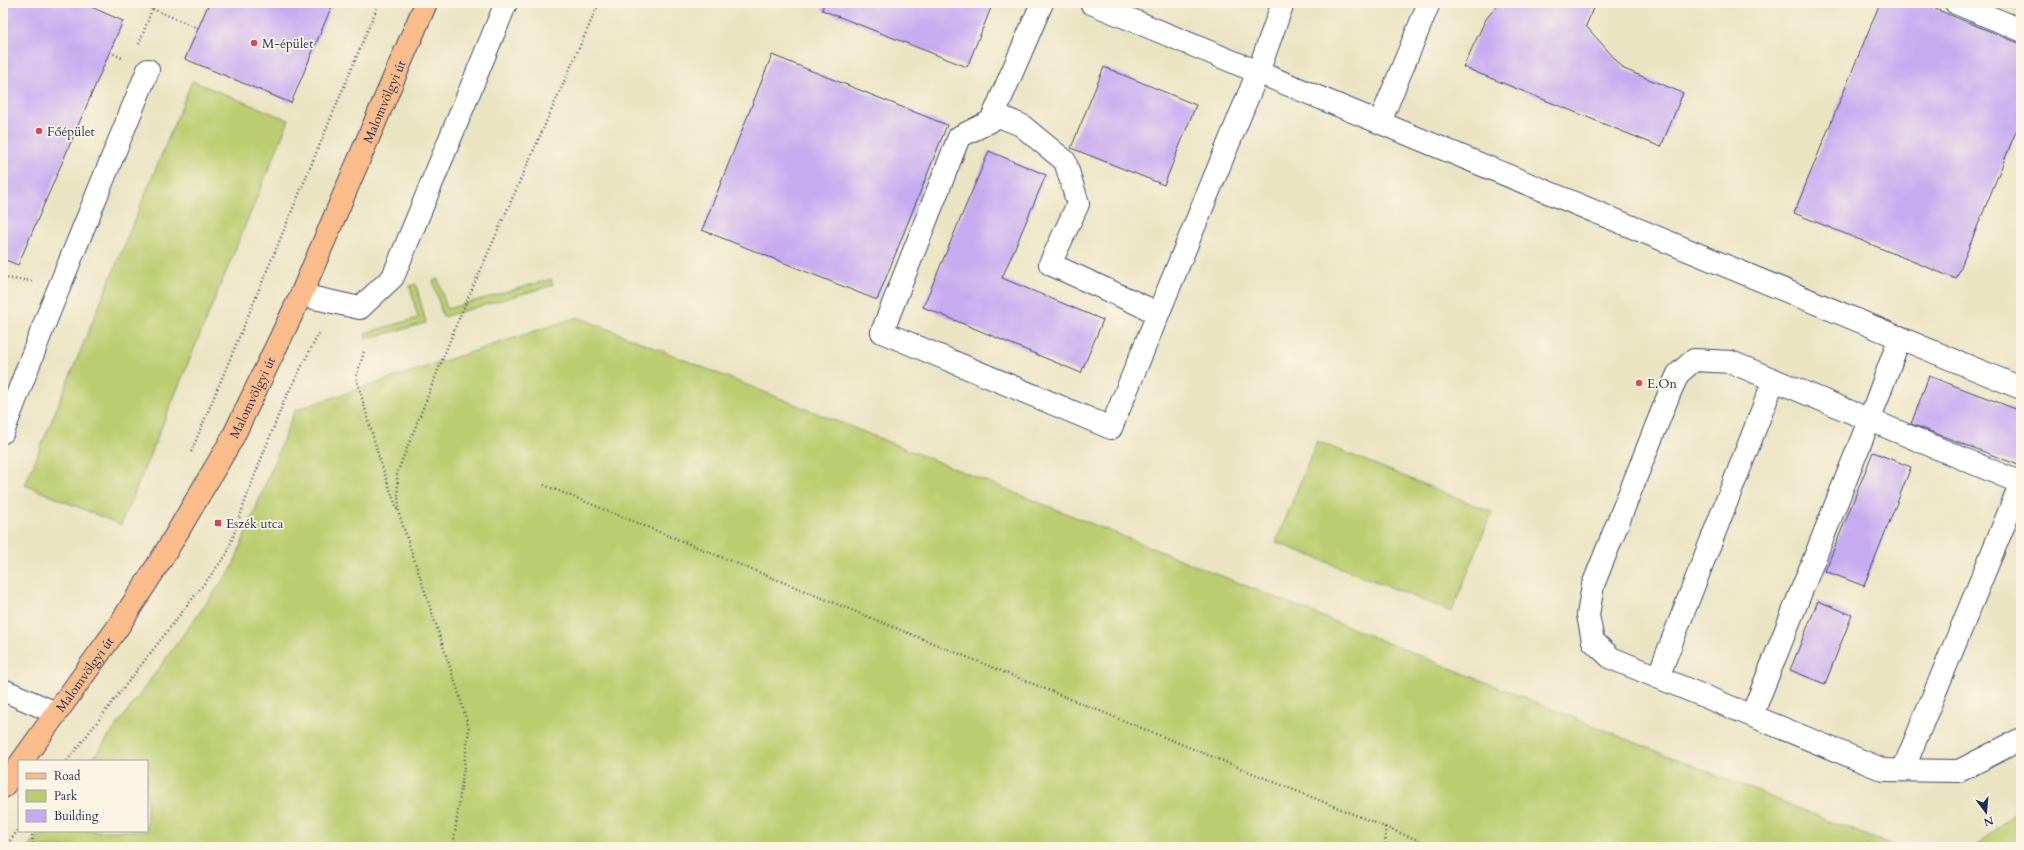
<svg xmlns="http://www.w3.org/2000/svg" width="2024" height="850" font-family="Cardo,serif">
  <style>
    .green { fill: #bbcd70; stroke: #6b7e67 }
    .building { fill: #c7abf1 }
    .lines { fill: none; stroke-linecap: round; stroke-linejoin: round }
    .minor-casing { stroke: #3a4a6d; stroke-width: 24 }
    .major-casing { stroke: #3a4a6d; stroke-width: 24 }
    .path { stroke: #3a4a6d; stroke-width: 2.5; stroke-dasharray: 1 3; stroke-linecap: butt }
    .minor { stroke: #fff; stroke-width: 22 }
    .major { stroke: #fabc8b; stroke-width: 22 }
    .poi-dot { fill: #d1495b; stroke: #fcf5e5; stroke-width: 1.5 }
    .labels { text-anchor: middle; stroke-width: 3.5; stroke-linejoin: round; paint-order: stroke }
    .poi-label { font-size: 13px; fill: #1b2f5e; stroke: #fcf5e5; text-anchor: start }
    .street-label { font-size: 13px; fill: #1b2f5e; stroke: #fcf5e5 }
  </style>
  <rect width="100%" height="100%" fill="#fcf5e5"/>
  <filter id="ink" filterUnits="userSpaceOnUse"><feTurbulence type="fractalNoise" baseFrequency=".025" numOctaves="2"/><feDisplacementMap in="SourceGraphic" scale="8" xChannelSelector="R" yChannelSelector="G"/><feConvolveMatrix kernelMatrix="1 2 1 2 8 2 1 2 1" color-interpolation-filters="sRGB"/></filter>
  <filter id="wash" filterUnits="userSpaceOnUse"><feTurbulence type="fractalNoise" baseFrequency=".012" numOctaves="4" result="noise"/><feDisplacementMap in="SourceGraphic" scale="16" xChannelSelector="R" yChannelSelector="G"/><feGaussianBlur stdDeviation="0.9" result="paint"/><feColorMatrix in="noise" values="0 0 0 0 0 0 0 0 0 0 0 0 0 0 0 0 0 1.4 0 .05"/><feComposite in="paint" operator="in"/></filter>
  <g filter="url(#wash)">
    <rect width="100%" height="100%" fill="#ebe4c3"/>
    <g class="green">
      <polygon points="192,81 289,120 121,525 25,485"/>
      <polygon points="438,279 447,309 551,279 553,285 443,317 433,281"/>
      <polygon points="416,284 426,323 366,339 365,333 418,318 410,286"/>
      <polygon points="578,317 1895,847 29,847 41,831 147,831 147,761 91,761 232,568 295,410"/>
      <polygon points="1317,441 1492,512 1452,612 1276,542"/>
      <polygon points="2021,808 2021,847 1974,847"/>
    </g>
    <g id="blocks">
      <g class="building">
        <polygon points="3,3 82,3 123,21 18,265 3,259"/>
        <polygon points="209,3 333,3 291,103 185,59"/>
        <polygon points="824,3 993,3 967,67 822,10"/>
        <polygon points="1499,3 1595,3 1586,26 1624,69 1683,93 1661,147 1463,67 1486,19"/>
        <polygon points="1880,3 1921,3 2021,44 2021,119 1956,279 1794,213"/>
        <polygon points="772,55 947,125 877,300 702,230"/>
        <polygon points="1104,67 1196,105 1164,185 1071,148"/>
        <polygon points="989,151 1046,175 1002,278 1103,320 1081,373 923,307"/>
        <polygon points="1929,376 2021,411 2021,466 1911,424"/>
        <polygon points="1873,452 1911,467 1864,586 1825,571"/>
        <polygon points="1818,601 1852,615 1825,684 1790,670"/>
      </g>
    </g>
  </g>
  <g filter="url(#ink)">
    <use href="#blocks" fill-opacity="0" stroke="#3a4a6d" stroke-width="1"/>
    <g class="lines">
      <g class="minor-casing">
        <g id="minor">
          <polyline points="1042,3 991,121 959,137 882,332 1111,428 1258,72 1283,3"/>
          <polyline points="1091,3 2021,388"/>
          <polyline points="1956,3 2021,30"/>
          <polyline points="994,114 1021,125 1065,161 1078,204 1050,264 1158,313"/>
          <polyline points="1380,122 1429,3"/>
          <polyline points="301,295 360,308 393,277 506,3"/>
          <polyline points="3,432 47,317 148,70"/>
          <polyline points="2021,483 1731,362 1694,360 1678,374 1669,394 1593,585 1588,615 1593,641 1611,658 1884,770 1959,771 2021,739"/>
          <polyline points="1658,677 1774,380"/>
          <polyline points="3,690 56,713"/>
          <polyline points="1752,715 1869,421 1900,337"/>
          <polyline points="1903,770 2021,483"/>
        </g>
      </g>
      <g class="major-casing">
        <g id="major">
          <path id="s1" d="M22,761L118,627L164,555L232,439L301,295L426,3"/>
          <polyline points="3,787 19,765"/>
        </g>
      </g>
      <g class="path">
        <polyline points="138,3 198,28"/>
        <polyline points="139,44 152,9"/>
        <polyline points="110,52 124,59"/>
        <polyline points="3,278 32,281"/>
        <polyline points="364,352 356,377 380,461 398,512"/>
        <polyline points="191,452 379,3"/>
        <polyline points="544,485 1385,827 1386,847"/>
        <polyline points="67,761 227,554 249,490 284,401 319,333"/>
        <polyline points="1385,827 1435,847"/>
        <polyline points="32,831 33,847"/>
        <polyline points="5,847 19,829"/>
        <polyline points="453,847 469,729 458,691 399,514 397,473 457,323 599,3"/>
      </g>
      <use href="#minor" class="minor"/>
      <use href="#major" class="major"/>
    </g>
  </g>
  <g class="poi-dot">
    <circle cx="254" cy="43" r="4"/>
    <circle cx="39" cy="131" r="4"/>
    <circle cx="1639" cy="383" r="4"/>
    <rect x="214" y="519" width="8" height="8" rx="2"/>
  </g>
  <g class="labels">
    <g class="poi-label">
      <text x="262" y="48">M-épület</text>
      <text x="47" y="136">Főépület</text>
      <text x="1647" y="388">E.On</text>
      <text x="226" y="528">Eszék utca</text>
    </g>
    <g class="street-label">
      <text dy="5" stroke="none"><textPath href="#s1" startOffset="755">Malomvölgyi út</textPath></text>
      <text dy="5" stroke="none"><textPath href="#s1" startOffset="431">Malomvölgyi út</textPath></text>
      <text dy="5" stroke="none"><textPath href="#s1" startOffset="107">Malomvölgyi út</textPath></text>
    </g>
  </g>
  <rect width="2024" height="850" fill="none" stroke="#fcf5e5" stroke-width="16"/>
  <rect x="18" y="760" width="130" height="72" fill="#fcf5e5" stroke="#a2a6af"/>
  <rect x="26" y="773" width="20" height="6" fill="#fabc8b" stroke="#a2a6af"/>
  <text x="54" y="780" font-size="12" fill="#1b2f5e">Road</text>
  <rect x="26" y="790" width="20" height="12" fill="#bbcd70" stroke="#a2a6af"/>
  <text x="54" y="800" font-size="12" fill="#1b2f5e">Park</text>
  <rect x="26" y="810" width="20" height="12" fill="#c7abf1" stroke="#a2a6af"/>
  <text x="54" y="820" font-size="12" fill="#1b2f5e">Building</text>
  <g transform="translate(1986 812) rotate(164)" stroke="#fcf5e5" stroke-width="3" paint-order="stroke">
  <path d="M0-3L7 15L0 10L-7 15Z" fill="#1b2f5e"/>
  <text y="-6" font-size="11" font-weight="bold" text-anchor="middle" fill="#1b2f5e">N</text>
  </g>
</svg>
